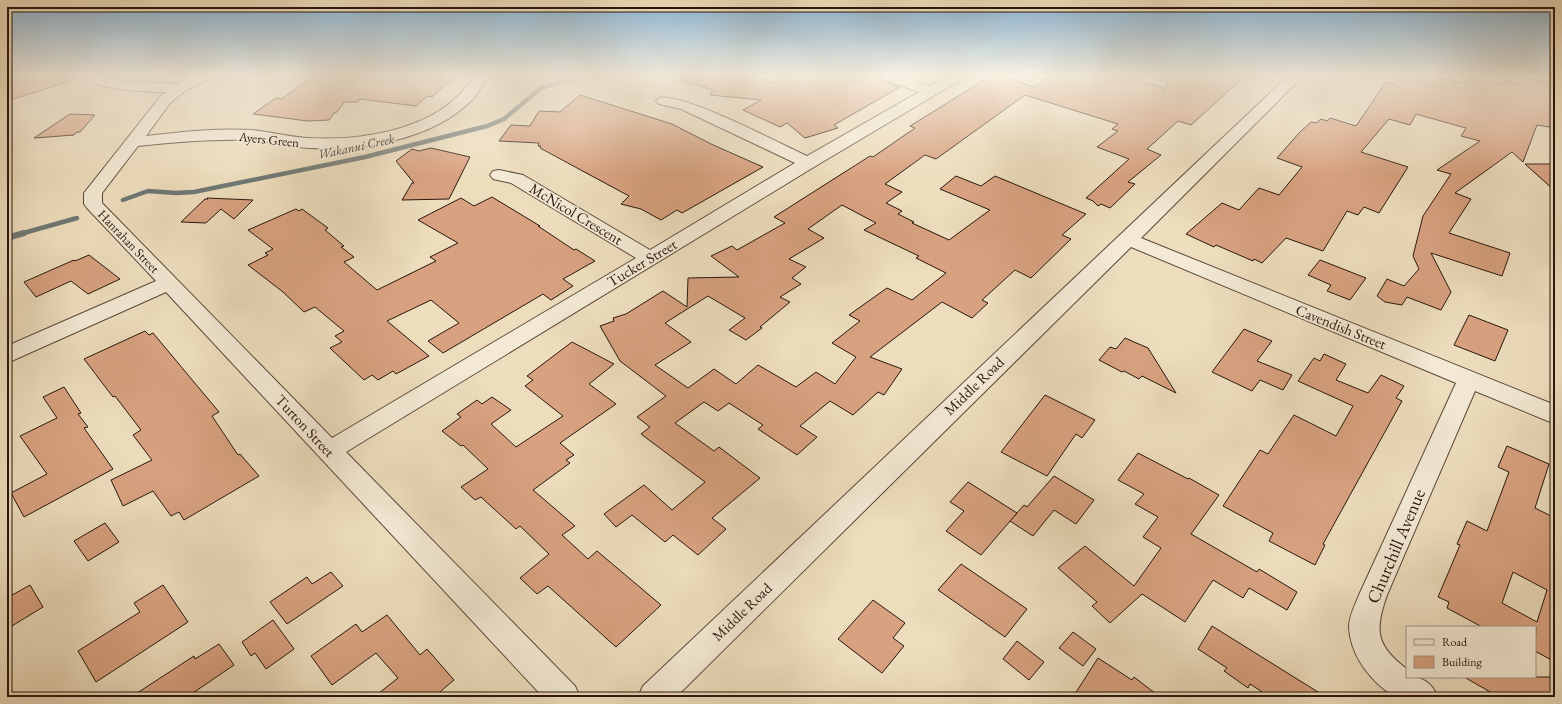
<svg xmlns="http://www.w3.org/2000/svg" width="1562" height="704" font-family="'EB Garamond',serif">
  <style>
    .lines { fill: none; stroke-linecap: round; stroke-linejoin: round }
    .stream-far1 { stroke: #6f7875; stroke-width: 4.5 }
    .stream { stroke: #6f7875; stroke-width: 6 }
    .building { fill: #d8a280; stroke: #29160d; fill-rule: evenodd }
    .minor-casing { stroke: #5a4839; stroke-width: 2 }
    .minor { fill: #f3e9d4; fill-rule: evenodd }
    .labels { text-anchor: middle; stroke-width: 3.5; stroke-linejoin: round; paint-order: stroke }
    .far-street-label { font-size: 13px; fill: #29160d; stroke: #f3e9d4 }
    .far-water-label { font-size: 13px; font-style: italic; fill: #524f4a; stroke: #f3e9d4 }
    .street-label { font-size: 15px; fill: #29160d; stroke: #f3e9d4 }
    .near-street-label { font-size: 18px; fill: #29160d; stroke: #f3e9d4 }
  </style>
  <rect width="100%" height="100%" fill="#edddbd"/>
  <filter id="stains"><feTurbulence type="fractalNoise" baseFrequency=".005" numOctaves="4"/><feColorMatrix values="0 0 0 0 .2 0 0 0 0 .09 0 0 0 0 .02 0 0 0 .5 -.17"/></filter>
  <radialGradient id="worn" r=".72"><stop offset=".6" stop-color="#630" stop-opacity="0"/><stop offset="1" stop-color="#630" stop-opacity=".3"/></radialGradient>
  <g class="lines">
    <g class="stream-far1">
      <polyline points="123,200 148,191 176,193 194,192 365,157 487,126 504,119 541,88 582,76"/>
      <polyline points="20,234 77,218"/>
    </g>
    <polyline class="stream" points="7,238 24,233"/>
  </g>
  <g class="building">
    <polygon points="7,76 73,76 74,80 7,101"/>
    <polygon points="305,76 456,76 432,97 427,96 416,106 359,99 358,102 344,102 337,112 334,113 329,120 308,121 253,114 276,98 282,99 306,81"/>
    <polygon points="681,76 756,76 774,83 790,76 880,76 882,80 900,87 834,125 838,128 805,138 787,123 780,127 743,110 761,100 710,95 713,90 680,80"/>
    <path d="M991,76H1003L1034,87L1051,76H1126L1166,89L1168,76H1245L1191,125L1178,121L1147,149L1161,155L1128,182L1135,184L1110,208L1101,204L1098,206L1093,201L1086,198L1129,159L1097,147L1118,131L1112,129L1118,124L1025,95L936,159L925,155L885,184L902,192L886,203L902,211L898,214L914,222L912,223L949,240L990,210L940,189L956,176L981,186L995,176L1086,214L1062,235L1071,239L1031,278L1015,270L982,300L988,303L972,318L942,302L870,357L902,369L884,395L878,392L853,415L830,401L800,426L817,437L797,455L758,429L763,425L729,403L718,411L704,402L675,423L714,451L719,447L760,478L712,518L726,529L698,555L673,535L665,542L632,515L616,527L604,514L644,485L672,510L705,482L641,434L650,427L637,417L666,396L620,361L600,326L614,321L613,318L626,314L663,291L687,307L688,278L739,277L711,256L732,246L737,250L785,223L774,217L870,156L873,157L915,128L910,126ZM842,205L876,223L864,230L919,256L916,258L946,273L912,300L887,288L849,315L860,321L832,343L856,357L835,384L816,372L796,387L758,365L736,384L714,369L688,388L655,365L691,342L665,323L708,296L745,318L729,330L746,340L762,328L760,327L790,302L780,297L801,284L792,278L806,267L789,259L824,238L808,229Z"/>
    <polygon points="1402,76 1435,76 1466,84 1470,79 1477,81 1478,79 1501,85 1505,80 1520,84 1524,77 1555,85 1555,128 1537,125 1523,162 1512,152 1455,193 1471,199 1449,233 1510,253 1502,276 1431,253 1451,292 1441,310 1407,297 1402,305 1385,302 1377,296 1387,279 1404,286 1419,269 1413,256 1423,216 1451,174 1437,170 1480,141 1461,136 1466,128 1416,114 1410,125 1389,119 1361,152 1408,167 1379,213 1364,207 1358,215 1347,211 1323,251 1286,238 1262,263 1254,259 1253,261 1216,245 1214,247 1186,234 1222,203 1239,210 1259,188 1279,195 1302,167 1277,158 1299,133 1311,122 1316,123 1321,119 1327,121 1330,118 1356,126 1386,82 1395,84"/>
    <polygon points="580,95 672,124 711,144 763,167 682,213 677,210 661,220 641,209 621,204 629,196 540,148 541,146 538,146 539,143 499,141 511,125 530,126 539,111 561,112 562,110"/>
    <polygon points="70,114 95,115 80,132 77,132 74,135 34,138"/>
    <polygon points="431,148 470,157 449,199 402,200 412,183 414,183 396,161 412,149 419,151"/>
    <polygon points="1525,164 1550,164 1555,168 1555,191"/>
    <polygon points="492,197 540,226 538,226 574,250 576,249 595,261 563,279 573,286 551,300 543,294 443,353 428,341 459,323 431,300 387,321 429,356 396,374 393,371 378,380 372,375 364,380 330,348 342,342 335,336 344,331 315,307 304,312 283,292 248,265 268,255 265,253 273,249 248,230 296,209 299,211 302,209 328,228 325,230 344,246 341,247 354,257 344,262 377,290 436,261 430,257 458,243 418,220 461,198 474,206"/>
    <polygon points="207,198 253,200 234,219 221,209 206,223 181,222 205,199 208,199"/>
    <polygon points="89,255 120,279 88,294 71,281 36,297 24,282 74,260 75,261"/>
    <polygon points="1320,260 1366,278 1350,300 1327,291 1331,285 1308,275"/>
    <polygon points="1469,315 1508,330 1495,361 1454,345"/>
    <polygon points="1244,329 1272,341 1257,361 1292,375 1283,390 1260,380 1252,391 1212,372"/>
    <polygon points="145,331 149,335 153,333 219,412 212,416 238,455 240,454 259,476 184,520 179,512 171,516 153,491 123,506 111,480 152,460 133,435 141,430 115,396 113,397 84,359"/>
    <polygon points="1125,338 1148,348 1176,393 1142,376 1139,379 1124,371 1122,372 1099,360 1110,347 1116,349"/>
    <polygon points="572,342 614,364 589,384 616,404 560,443 574,455 566,460 570,463 533,490 575,526 562,535 588,559 597,551 661,605 616,647 548,586 537,594 520,578 549,554 520,526 516,529 481,497 475,500 461,487 488,469 463,445 461,446 442,431 461,417 457,414 477,400 482,404 492,397 511,410 491,424 516,447 563,416 525,386 533,380 527,376"/>
    <polygon points="1324,354 1346,364 1336,380 1368,393 1381,375 1404,386 1396,398 1402,401 1323,544 1325,545 1315,565 1269,541 1273,533 1223,506 1260,450 1268,454 1294,415 1336,436 1353,406 1298,381 1314,358 1320,361"/>
    <polygon points="64,387 81,413 78,414 88,427 84,428 113,469 24,517 11,493 47,474 20,436 57,418 43,397"/>
    <polygon points="1045,395 1095,420 1082,438 1076,434 1047,476 1001,452"/>
    <path d="M1507,446L1549,464L1535,508L1555,518V662L1535,651L1536,627H1482L1447,608L1449,602L1438,597L1460,545L1457,544L1467,521L1487,531L1509,472L1498,467ZM1513,572L1547,590L1537,622L1502,603Z"/>
    <polygon points="1138,453 1188,479 1189,478 1219,495 1191,534 1257,572 1259,569 1297,592 1287,610 1249,588 1243,598 1213,580 1185,622 1142,594 1110,623 1092,606 1097,602 1058,568 1085,546 1134,586 1161,548 1143,537 1158,517 1135,504 1144,494 1118,480"/>
    <polygon points="1054,476 1094,500 1076,524 1054,510 1033,536 1010,521 1024,505 1027,507"/>
    <polygon points="968,482 1017,513 981,555 946,531 964,511 950,502"/>
    <polygon points="105,523 119,542 88,561 74,541"/>
    <polygon points="961,564 1027,609 1005,637 938,590"/>
    <polygon points="331,572 343,586 287,624 270,602 307,577 312,584"/>
    <polygon points="30,585 43,607 7,629 7,598"/>
    <polygon points="163,585 188,622 96,682 78,651 140,612 134,603"/>
    <polygon points="873,600 905,623 893,638 904,646 882,673 838,639"/>
    <polygon points="387,615 420,655 427,649 454,680 434,697 374,697 398,678 376,653 332,685 311,656 356,624 362,632"/>
    <polygon points="273,620 294,649 266,669 255,653 251,656 242,642"/>
    <polygon points="1212,626 1326,697 1270,697 1250,684 1248,688 1224,671 1227,668 1198,649"/>
    <polygon points="1073,632 1096,649 1083,666 1059,648"/>
    <polygon points="1017,641 1044,662 1029,680 1003,659"/>
    <polygon points="219,644 234,665 187,697 131,697 194,656 195,659"/>
    <polygon points="1098,658 1132,680 1134,677 1160,697 1073,697"/>
    <polygon points="1464,677 1555,677 1555,697 1499,697"/>
  </g>
  <g class="lines">
    <g class="minor-casing">
      <g id="minor">
        <path d="M86,76H105L116,80L136,82L177,84L192,76H210L208,79L185,91L170,103L146,136C181,132 216,128 251,130C271,132 289,137 308,138C358,141 426,131 461,93C466,88 470,82 474,76H488C483,84 478,94 471,101C431,140 363,151 309,148C289,147 270,141 249,140C212,139 175,142 138,146L102,193V203L332,438L636,258L511,183L493,179L490,175L493,171L499,170L523,175L650,250L795,163L681,109L659,104L656,101L659,98C682,92 781,144 807,156L919,92L883,79L881,76H902L930,86L947,76H964L962,79L814,167L346,452L575,686L580,697H543L166,292L7,363V346L156,281L87,208L84,204V193L160,97L166,92C148,92 96,91 86,76Z"/>
        <path d="M1288,76H1303L1141,238L1555,405V424L1475,391L1387,595C1375,630 1375,645 1407,669V677C1423,677 1431,682 1438,697C1429,697 1401,699 1395,697C1391,696 1388,692 1385,690C1366,675 1350,652 1349,627C1349,616 1355,605 1359,595L1456,383L1131,247L676,697H638L643,686Z"/>
      </g>
    </g>
    <use href="#minor" class="minor"/>
  </g>
  <linearGradient id="sky" x2="0" y2="1"><stop stop-color="#8ab6d6"/><stop offset="0.43" stop-color="#f7f0e1"/><stop offset="1" stop-color="#f7f0e1" stop-opacity="0"/></linearGradient>
  <rect width="1562" height="175" fill="url(#sky)"/>
  <g class="labels">
    <g class="far-street-label">
      <text transform="translate(269 139) rotate(6)" y="5">Ayers Green</text>
      <text transform="translate(129 241) rotate(46)" y="5">Hanrahan Street</text>
    </g>
    <g class="far-water-label">
      <text transform="translate(356 146) rotate(-12)" y="5">Wakanui Creek</text>
    </g>
    <g class="street-label">
      <text transform="translate(576 214) rotate(31)" y="5">McNicol Crescent</text>
      <text transform="translate(642 263) rotate(-31)" y="5">Tucker Street</text>
      <text transform="translate(1341 327) rotate(22)" y="5">Cavendish Street</text>
      <text transform="translate(974 386) rotate(-44)" y="5">Middle Road</text>
      <text transform="translate(305 426) rotate(47)" y="5">Turton Street</text>
      <text transform="translate(742 612) rotate(-44)" y="5">Middle Road</text>
    </g>
    <g class="near-street-label">
      <text transform="translate(1396 546) rotate(-67)" y="6">Churchill Avenue</text>
    </g>
  </g>
  <rect width="1562" height="704" fill="none" stroke="#edddbd" stroke-width="24"/>
  <rect x="8" y="8" width="1546" height="688" fill="none" stroke="#29160d" stroke-width="2"/>
  <rect x="12" y="12" width="1538" height="680" fill="none" stroke="#29160d"/>
  <rect x="1406" y="626" width="130" height="52" fill="#f3e9d4" stroke="#a29584"/>
  <rect x="1414" y="639" width="20" height="6" fill="#f3e9d4" stroke="#a29584"/>
  <text x="1442" y="646" font-size="12" fill="#29160d">Road</text>
  <rect x="1414" y="656" width="20" height="12" fill="#d8a280" stroke="#a29584"/>
  <text x="1442" y="666" font-size="12" fill="#29160d">Building</text>
  <rect width="100%" height="100%" filter="url(#stains)"/>
  <rect width="100%" height="100%" fill="url(#worn)"/>
</svg>
